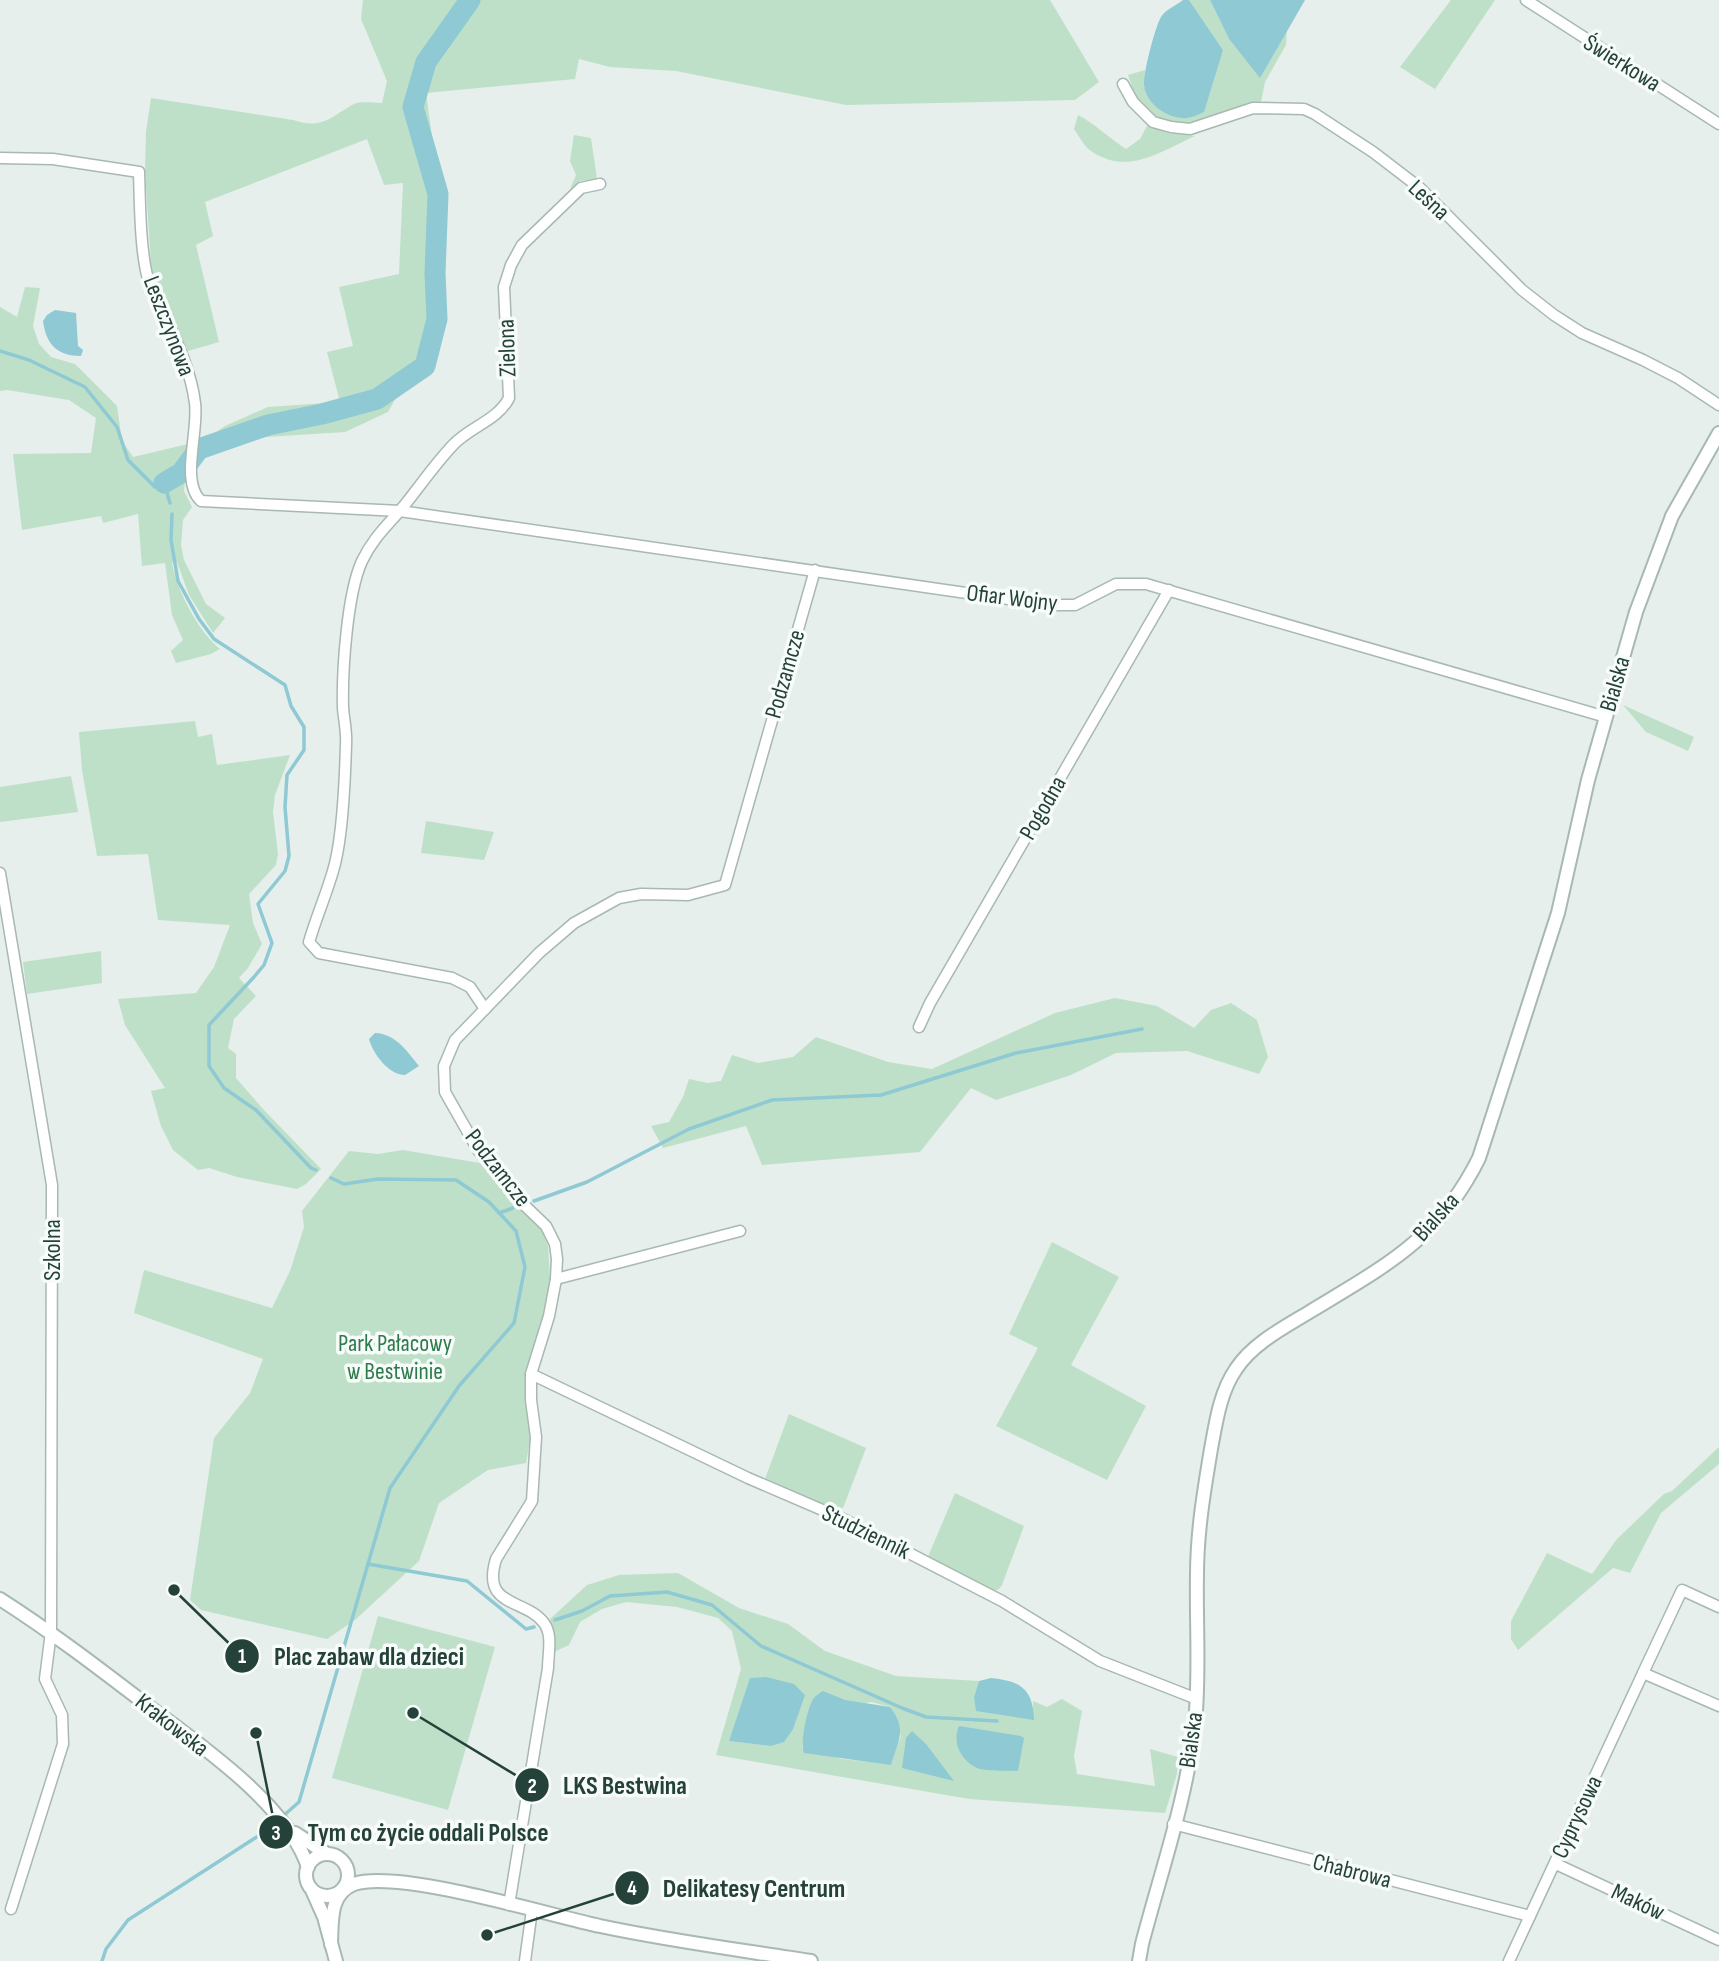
<svg xmlns="http://www.w3.org/2000/svg" width="1719" height="1961" viewBox="0 0 1719 1961" font-family="'Sofia Sans Condensed',sans-serif">
	<rect width="100%" height="100%" fill="#e6efeb"/>
	<g fill="#bfe0c8" fill-rule="evenodd">
		<path d="M363 0H1050L1099 82 1075 100 846 105 676 71 610 67 579 59 575 79 426 93 435 159 441 242 442 321 429 373 402 387 388 412 345 432 236 439 199 457 198 445 225 426 268 407 340 402 327 352 353 346 339 287 399 274 403 183 384 185 367 139 205 202 213 236 196 245 219 342 188 351 154 280 151 263 145 172 146 132 151 98 293 120C323 130 330 117 354 104 361 101 374 103 382 103L387 81 361 19Z"/>
		<path d="M1189 0H1210L1229 39 1260 77 1287 28 1286 45 1265 82 1261 102H1250L1190 127 1154 118 1137 102 1128 75 1145 70 1144 87C1159 106 1164 117 1190 118L1223 50Z"/>
		<path d="M1451 0H1495L1435 89 1400 67Z"/>
		<path d="M1078 115C1095 124 1109 138 1126 149L1140 139 1148 124 1167 133 1195 136C1160 152 1127 176 1091 151 1084 146 1079 136 1074 129Z"/>
		<path d="M574 135 591 138 597 179 580 181 570 189 576 175 570 161Z"/>
		<path d="M25 287 40 288 33 326 39 344 51 357 75 364 117 406 122 441 133 457 188 444 184 491 192 507 183 520 181 545 184 560 206 604 225 618 213 633 189 595 177 562 172 563C177 591 198 631 220 649L211 654 176 663 171 651 183 640 172 615 165 563 142 566 138 514 103 523 101 516 22 530 13 454 91 453 96 418 69 400 7 390 0 391V307L17 317Z"/>
		<path d="M1623 705 1694 737 1688 751 1646 732Z"/>
		<path d="M195 721 198 737 212 734 217 765 290 755 275 795 273 812 278 854 276 865 249 894 253 923 262 944 248 968 239 978 256 996 234 1019 228 1048 236 1054V1078L263 1109 321 1169 306 1184 297 1189 237 1177 209 1168 198 1170 173 1150 161 1126 151 1091 165 1088 125 1025 118 999 196 993 214 967 230 925 158 920 148 854 97 856 82 770 79 732Z"/>
		<path d="M71 776 78 812 0 822V787Z"/>
		<path d="M426 821 494 832 484 860 421 853Z"/>
		<path d="M101 951 102 983 27 994 23 962Z"/>
		<path d="M1115 998 1157 1006 1194 1028 1211 1010 1231 1003 1257 1020 1268 1057 1259 1074 1187 1051 1116 1053 1071 1075 996 1100 971 1088 920 1152 762 1165 746 1126 663 1148 651 1126 669 1122 683 1097 689 1079 708 1083 721 1081 732 1055 758 1063 793 1057 816 1037 888 1062 932 1069 1055 1013Z"/>
		<path d="M403 1150 480 1163 541 1229 548 1246 550 1278 543 1318 525 1373 530 1440 526 1463 488 1470 439 1503 419 1561 355 1620 327 1639 201 1610 190 1600 214 1438 250 1393 263 1359 134 1313 144 1270 272 1308 290 1271 304 1227 302 1211 349 1151 378 1154Z"/>
		<path d="M1052 1242 1119 1277 1071 1365 1146 1406 1107 1480 996 1426 1038 1348 1009 1334Z"/>
		<path d="M789 1414 866 1448 843 1508 839 1511 765 1479Z"/>
		<path d="M1719 1447V1464L1661 1513 1630 1573 1613 1568 1518 1650 1511 1639V1621L1547 1553 1592 1574 1617 1539 1664 1494 1672 1491Z"/>
		<path d="M955 1493 1024 1526 1002 1585 998 1590H989L927 1559Z"/>
		<path d="M678 1573 739 1608 788 1624 825 1651 896 1676 979 1681 974 1697 1033 1719V1701L1047 1707 1062 1699 1082 1711 1074 1756 1077 1774 1155 1786 1150 1749 1178 1757 1177 1774 1165 1813 969 1799 716 1755 741 1669 732 1631 718 1618 677 1607 626 1602 602 1609 580 1622 569 1645 554 1652V1631L550 1619 587 1585 619 1575ZM744 1701 771 1746 729 1741ZM872 1702 890 1707 901 1736 891 1764 842 1759 802 1748 809 1712Z"/>
		<path d="M378 1616 495 1647 448 1810 332 1778Z"/>
	</g>
	<g fill="#8ec9d4">
		<path d="M1183 0H1189L1223 50 1204 112C1199 114 1193 117 1188 118 1170 120 1146 105 1144 85 1143 74 1155 27 1161 17 1165 10 1177 5 1183 0Z"/>
		<path d="M1210 0H1305L1260 78 1229 39Z"/>
		<path d="M55 310 76 313 78 346 83 350 81 356C57 356 46 344 43 321L47 315Z"/>
		<path d="M375 1033C396 1034 407 1051 419 1066L405 1075C389 1075 373 1054 369 1039Z"/>
		<path d="M766 1677 794 1684 805 1695 793 1729 784 1742 771 1746 729 1741 750 1678Z"/>
		<path d="M991 1678C1021 1681 1033 1689 1034 1720L976 1711 974 1697 979 1681Z"/>
		<path d="M823 1691 845 1700 890 1707C907 1729 899 1740 891 1765L804 1753C800 1743 807 1707 814 1698 815 1696 821 1692 823 1691Z"/>
		<path d="M959 1726 1021 1736 1024 1738 1018 1771C1006 1770 988 1772 977 1768 960 1760 952 1742 959 1726Z"/>
		<path d="M912 1731 926 1744 954 1781 902 1768 906 1738Z"/>
	</g>
	<g fill="none" stroke-linecap="round" stroke-linejoin="round">
		<g stroke="#8ec9d4" stroke-width="3.5">
			<path d="M0 351 29 360 85 387 117 427 128 460 155 487 164 483 170 503"/>
			<path d="M172 514 171 540 178 581 199 619 214 639 285 685 291 706 304 727V750L287 775 285 807 289 856 285 871 258 904 272 943 264 965 254 977 209 1025V1066L224 1088 256 1110 311 1168 316 1170"/>
			<path d="M534 1201 587 1182 689 1129 772 1100 881 1095 1016 1053 1142 1029"/>
			<path d="M499 1213 513 1208"/>
			<path d="M368 1564 467 1581 526 1629 534 1627"/>
			<path d="M555 1620 582 1611 610 1596 667 1592 712 1605 761 1646 902 1708 926 1717 997 1721"/>
			<path d="M102 1961 106 1949 128 1920 266 1831 299 1802 390 1488 459 1386 514 1323 525 1267 516 1231 489 1202 456 1180 378 1179 344 1184 331 1178"/>
		</g>
		<path stroke="#8ec9d4" stroke-width="21" d="M164 483 181 473 199 449 268 425 322 414 377 399 425 366 437 319 435 273 438 194 413 107 426 62 470 0"/>
		<defs>
			<g id="minor">
				<path d="M1526 0 1719 124"/>
				<path d="M1123 84 1133 102 1153 122 1171 127 1190 129 1253 108 1304 109 1315 114 1373 152 1420 188 1522 290 1554 315 1582 333 1643 360 1678 378 1719 405"/>
				<path d="M0 158 53 159 139 172C140 203 140 250 148 279 151 290 159 302 164 313 177 342 191 371 195 403 199 431 180 482 201 501L400 511 1049 605H1075L1116 584H1146L1606 717"/>
				<path d="M0 873 52 1185 51 1632 45 1679 62 1715 63 1744 11 1909"/>
				<path d="M485 1009 470 987 452 978 319 953 309 942C316 918 326 895 333 871 343 839 345 780 346 745 347 733 344 720 343 708 342 671 347 594 362 561 373 538 387 526 403 507 420 486 435 464 453 445 470 427 498 420 509 398L504 287 511 265 522 245 581 188 600 184"/>
				<path d="M919 1027 930 1003 1169 590"/>
				<path d="M556 1279 740 1231"/>
				<path d="M531 1374 748 1478 841 1518 1002 1601 1100 1661 1197 1699"/>
				<path d="M1643 1673 1682 1590 1719 1607"/>
				<path d="M1173 1824 1530 1916"/>
				<path d="M1556 1864 1719 1940"/>
				<path d="M509 1905 548 1668C548 1654 553 1635 544 1623 525 1598 481 1608 496 1559L532 1501 536 1437 531 1400V1374L549 1316 556 1279 557 1259 555 1244 546 1226 520 1201 478 1150 445 1092 444 1066 455 1040 539 953 574 923 619 898 641 894 688 895 725 885 815 570"/>
				<path d="M525 1961 532 1910"/>
				<path d="M1509 1961 1643 1673 1719 1706"/>
			</g>
			<g id="tertiary">
				<path d="M0 1599C50 1631 96 1666 143 1702 196 1742 287 1803 308 1867"/>
				<path d="M295 1833 327 1854"/>
				<circle cx="327" cy="1875" r="21"/>
				<path d="M312 1890 324 1917 336 1961"/>
				<path d="M331 1944C332 1923 329 1893 354 1884 399 1869 548 1915 600 1926 670 1941 741 1950 811 1961"/>
				<path d="M1139 1961 1142 1944C1161 1871 1187 1798 1195 1723 1200 1674 1196 1624 1197 1575 1197 1532 1204 1491 1211 1449 1216 1422 1220 1392 1236 1369 1253 1343 1285 1327 1311 1311 1385 1266 1439 1239 1479 1158L1558 913 1588 780 1636 612 1672 516 1719 433"/>
			</g>
		</defs>
		<use href="#minor" stroke="#a8b8b2" stroke-width="13"/>
		<use href="#tertiary" stroke="#a8b8b2" stroke-width="16"/>
		<use href="#minor" stroke="#fff" stroke-width="10"/>
		<use href="#tertiary" stroke="#fff" stroke-width="12"/>
	</g>
	<g text-anchor="middle" dominant-baseline="central" stroke-width="7" stroke-linejoin="round" paint-order="stroke">
		<g font-size="24" fill="#24423a" stroke="#f7fbf9">
			<text transform="translate(1622 63) rotate(32)">Świerkowa</text>
			<text transform="translate(1429 200) rotate(43)">Leśna</text>
			<text transform="translate(169 326) rotate(69)">Leszczynowa</text>
			<text transform="translate(507 348) rotate(-92)">Zielona</text>
			<text transform="translate(1012 598) rotate(7)">Ofiar Wojny</text>
			<text transform="translate(785 674) rotate(-74)">Podzamcze</text>
			<text transform="translate(1615 684) rotate(-74)">Bialska</text>
			<text transform="translate(1043 808) rotate(-60)">Pogodna</text>
			<text transform="translate(498 1168) rotate(52)">Podzamcze</text>
			<text transform="translate(1436 1217) rotate(-48)">Bialska</text>
			<text transform="translate(52 1250) rotate(-90)">Szkolna</text>
			<text transform="translate(866 1532) rotate(26)">Studziennik</text>
			<text transform="translate(172 1725) rotate(38)">Krakowska</text>
			<text transform="translate(1191 1740) rotate(-82)">Bialska</text>
			<text transform="translate(1577 1817) rotate(-65)">Cyprysowa</text>
			<text transform="translate(1352 1871) rotate(14)">Chabrowa</text>
			<text transform="translate(1638 1902) rotate(25)">Maków</text>
		</g>
		<g font-size="24" fill="#2d7a4b" stroke="#f7fbf9">
			<text x="395" y="1343">Park Pałacowy<tspan x="395" dy="28">w Bestwinie</tspan></text>
		</g>
	</g>
	<path fill="none" stroke="#24423a" stroke-width="2.5" d="M174 1590L242 1656M413 1713L532 1785M256 1733L276 1832M487 1935L632 1888"/>
	<g fill="#24423a" stroke="#f7fbf9" stroke-width="2.5">
		<circle cx="174" cy="1590" r="7"/>
		<circle cx="413" cy="1713" r="7"/>
		<circle cx="256" cy="1733" r="7"/>
		<circle cx="487" cy="1935" r="7"/>
		<circle cx="242" cy="1656" r="18"/>
		<circle cx="532" cy="1785" r="18"/>
		<circle cx="276" cy="1832" r="18"/>
		<circle cx="632" cy="1888" r="18"/>
	</g>
	<g font-size="21" text-anchor="middle" font-weight="bold" fill="#fff">
		<text x="242" y="1663">1</text>
		<text x="532" y="1793">2</text>
		<text x="276" y="1840">3</text>
		<text x="632" y="1895">4</text>
	</g>
	<g font-size="26" text-anchor="middle" font-weight="bold" fill="#24423a" stroke="#f7fbf9" stroke-width="7" stroke-linejoin="round" paint-order="stroke">
		<text x="369" y="1665">Plac zabaw dla dzieci</text>
		<text x="625" y="1794">LKS Bestwina</text>
		<text x="428" y="1841">Tym co życie oddali Polsce</text>
		<text x="754" y="1897">Delikatesy Centrum</text>
	</g>
</svg>
